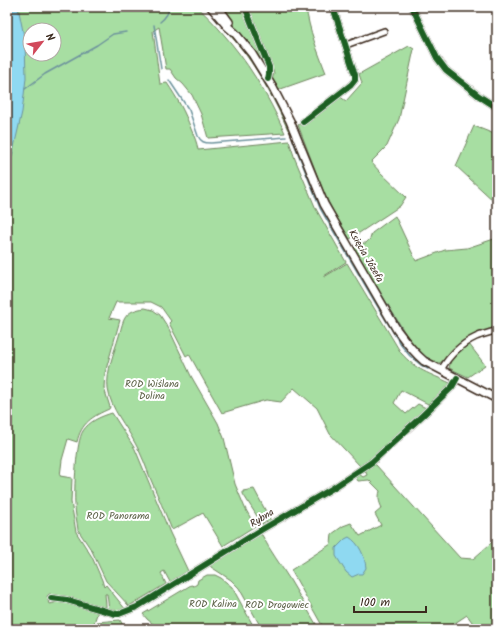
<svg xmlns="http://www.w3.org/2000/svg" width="504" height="636" viewBox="0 0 504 636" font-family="Kalam,sans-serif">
	<rect width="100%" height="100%" fill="#fff"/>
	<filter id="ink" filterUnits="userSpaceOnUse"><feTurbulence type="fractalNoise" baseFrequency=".025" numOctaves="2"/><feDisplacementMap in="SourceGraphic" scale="8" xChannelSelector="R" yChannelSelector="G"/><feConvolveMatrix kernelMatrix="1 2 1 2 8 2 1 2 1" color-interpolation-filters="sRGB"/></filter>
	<g filter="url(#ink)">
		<g fill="#a7dea2" stroke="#718460" fill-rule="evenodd">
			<path d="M18 7H197C205 14 212 21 219 29 247 60 268 95 285 133L208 138 201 114 192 95 183 84 176 78 170 69H166L159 27 153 31 160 84 167 83C177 98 185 112 191 129 194 136 197 142 198 150L289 141 295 159 316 209 346 262 324 276V277L347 263 401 353C417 371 429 373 450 383V385L428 404 401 390 394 403 406 414 418 404 426 408 370 459 360 466 330 434 317 408 294 388 281 402 266 400 222 413 189 354 186 356 169 323 171 321 161 307 151 302H116L109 318 120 320 105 373 104 388 110 407 109 409C93 416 81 423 77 442L68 439 62 460 60 476 72 478 71 502 76 532 92 557 102 580 104 587 106 585 126 610 115 612 109 610 107 594H105L106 605V607L102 609 52 595 51 594H49L47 596 49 604C54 604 57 601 62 601L98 611 92 629H7V163L24 43ZM30 30H54V54H30Z"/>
			<path d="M222 7H242L266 66V68H264L237 31 228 16Z"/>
			<path d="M248 7H306C309 30 318 52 326 73L278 90 272 80 274 73Z"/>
			<path d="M211 11 218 17 245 50 255 64 270 88 291 131 288 130C276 103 262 77 244 52 233 38 221 25 210 12Z"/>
			<path d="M409 46 414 49 399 119 387 146 371 162 380 172 406 197 400 206 350 239 333 211 324 193 298 125 339 96 346 101 362 83 359 74Z"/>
			<path d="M474 126 497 135V206L496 203 456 166Z"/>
			<path d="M395 216 416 261 445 250 467 248 497 238V328C488 331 472 335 465 340 456 346 445 362 437 364L422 355 407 336 383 297 354 248 360 243H366L370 239 372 233Z"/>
			<path d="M145 308 153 310 160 315 169 329 191 376 218 423 224 438 235 484 245 508 255 526 223 546 203 513 172 530C165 513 158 496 151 480 146 467 142 455 135 443 126 425 111 410 108 389 106 371 114 353 119 336 124 318 124 311 145 308Z"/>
			<path d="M469 344 485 365 468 377 449 368 451 360 463 348Z"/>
			<path d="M112 413 135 449 170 533 188 571 170 582 164 571 161 573 166 584 129 606 106 581 92 551 78 530C77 521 75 513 75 505 74 491 76 441 83 431 89 421 102 416 112 413Z"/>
			<path d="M373 464 376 465 460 558 473 559 497 538V629H477L467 615 446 629H324L291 570 331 544 332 534 343 526 351 523 360 536 381 525 375 514 382 508C379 502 378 498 380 491L369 480 358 481 355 476 359 474 363 477 367 475 365 470Z"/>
			<path d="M254 489 271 521 268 523 266 521 262 524 243 494V491Z"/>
			<path d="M258 534 262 535C270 551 281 565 290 580 300 596 309 613 319 629H262L239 588 231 580 211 567 210 565 213 562Z"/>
			<path d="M207 575H215L221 578 232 587 255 629H159L147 619 143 614 191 585 194 586 197 584 198 580Z"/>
			<path d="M120 620 125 629H95L97 622Z"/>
		</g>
		<g fill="#8fd9f1" stroke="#6d939d">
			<path d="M7 7H18L25 41 26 78 22 112 12 156 7 172Z"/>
			<path d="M349 537C359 543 365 556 366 568L362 574H359L352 577 346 572 336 556V548L345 539Z"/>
		</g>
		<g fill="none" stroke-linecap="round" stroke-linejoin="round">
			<g stroke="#6d939d" stroke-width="1.5">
				<path d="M160 22C165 18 169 13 169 7"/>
				<path d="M154 25 161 69"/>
				<path d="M169 80 189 110 198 136C201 142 204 143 211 143L286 137"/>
				<path d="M25 89 45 74 97 45 113 34 126 32"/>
				<path d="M295 124 323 193 332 211 349 239"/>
				<path d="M292 136 294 143 320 208 375 302 401 345 410 356 421 365 428 369"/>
				<path d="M353 247 405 335"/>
				<path d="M416 348 424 356 435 363"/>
				<path d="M452 371 460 375"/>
			</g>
			<defs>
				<g id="minor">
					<path d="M245 7 269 67V74L268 79"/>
					<path d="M412 7 437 58 446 70 479 96 493 105 497 107"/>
					<path d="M346 45 384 31"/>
					<path d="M303 122 351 85 355 80V75L333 7"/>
					<path d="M441 370C449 356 461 344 476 337 482 334 490 333 497 330"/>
					<path d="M51 598 67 600 116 614H119L137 607 261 530 333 488 372 462 423 415 452 387 457 378"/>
				</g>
				<g id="secondary">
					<path d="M211 7 227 26 235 33 252 54 273 88 290 121 324 204 397 330C405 341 413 352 424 361L497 399"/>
					<path d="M218 7 229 22"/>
				</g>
			</defs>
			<use href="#minor" stroke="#3b2a1e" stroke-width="8"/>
			<use href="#secondary" stroke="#3b2a1e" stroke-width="10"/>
			<use href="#minor" stroke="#fff" stroke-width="5"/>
			<use href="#secondary" stroke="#fff" stroke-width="7"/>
			<defs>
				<g id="cycleway">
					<path d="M245 7 269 67V74L268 79"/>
					<path d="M412 7 437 58 446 70 479 96 493 105 497 107"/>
					<path d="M303 122 351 85 355 80V75L333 7"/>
					<path d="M51 598 67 600 116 614H119L137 607 261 530 333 488 372 462 423 415 452 387 457 378"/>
				</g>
			</defs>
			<use href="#cycleway" stroke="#fff" stroke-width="8"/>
			<use href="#cycleway" stroke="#1b5e20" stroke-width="6"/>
		</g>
	</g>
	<g text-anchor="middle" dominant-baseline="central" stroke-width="4" stroke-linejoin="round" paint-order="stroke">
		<g font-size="10" fill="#3b2a1e" stroke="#fff">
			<text transform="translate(366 256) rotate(60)">Księcia Józefa</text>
			<text transform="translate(262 518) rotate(-31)">Rybna</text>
		</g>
		<g font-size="10" fill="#5b6046" stroke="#fff">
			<text x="152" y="384">ROD Wiślana<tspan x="152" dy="12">Dolina</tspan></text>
			<text x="118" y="516">ROD Panorama</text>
			<text x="213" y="604">ROD Kalina</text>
			<text x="277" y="605">ROD Drogowiec</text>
		</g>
	</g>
	<rect width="504" height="636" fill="none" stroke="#fff" stroke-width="24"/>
	<rect x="12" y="12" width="480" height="612" fill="none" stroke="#3b2a1e" stroke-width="1.5" filter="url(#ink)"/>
	<g transform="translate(42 42) rotate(59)"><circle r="19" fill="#ffffff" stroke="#b1aaa5"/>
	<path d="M0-3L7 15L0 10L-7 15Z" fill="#d1495b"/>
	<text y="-6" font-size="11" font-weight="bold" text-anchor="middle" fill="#3b2a1e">N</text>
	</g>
	<path d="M354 606v6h72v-6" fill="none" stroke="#3b2a1e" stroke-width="2"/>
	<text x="360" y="606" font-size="12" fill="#3b2a1e" stroke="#ffffff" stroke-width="3" paint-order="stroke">100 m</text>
</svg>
